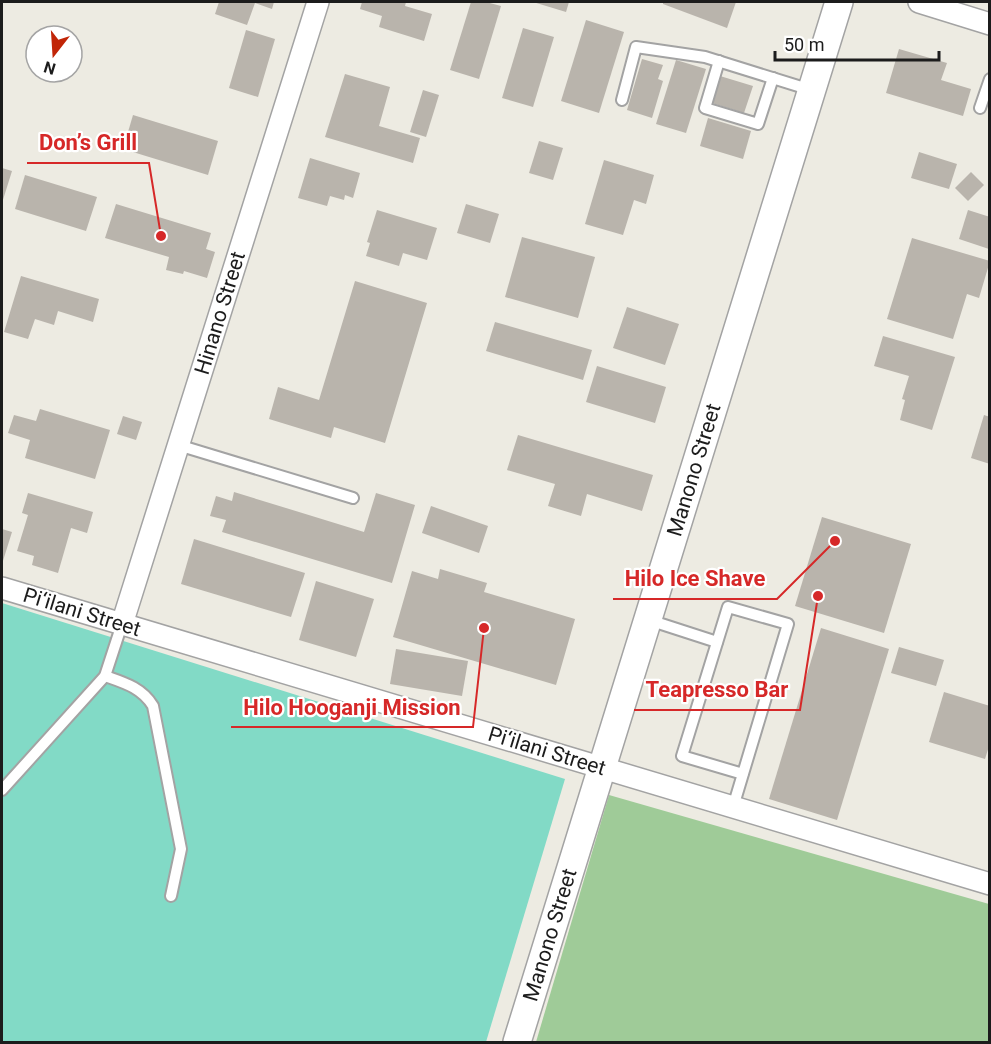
<svg xmlns="http://www.w3.org/2000/svg" width="991" height="1044" viewBox="0 0 991 1044" font-family="Roboto,sans-serif">
	<rect width="100%" height="100%" fill="#edebe2"/>
	<path fill="#9fcb98" d="M609 795 989 904V1042H536Z"/>
	<path fill="#82dac6" d="M2 603 565 779 486 1042H2Z"/>
	<g fill="#b9b4ac">
		<path d="M219 2H274L272 9 255 3 247 25 215 14Z"/>
		<path d="M362 2H406L405 6 432 14 424 41 379 27 382 16 360 9Z"/>
		<path d="M471 2H486L501 6 479 79 450 70Z"/>
		<path d="M533 2H569L566 12Z"/>
		<path d="M663 2H736L727 28 663 4Z"/>
		<path d="M586 20 624 32 599 113 561 101Z"/>
		<path d="M523 28 554 37 533 107 502 98Z"/>
		<path d="M246 30 275 39 258 97 229 88Z"/>
		<path d="M899 49 947 63 941 80 971 89 963 116 886 93Z"/>
		<path d="M642 59 663 65 658 79 663 81 652 118 627 110Z"/>
		<path d="M676 60 706 69 686 133 656 124Z"/>
		<path d="M345 74 390 87 379 126 420 138 413 163 325 137Z"/>
		<path d="M720 76 753 86 744 113 712 103Z"/>
		<path d="M423 90 439 95 426 137 410 132Z"/>
		<path d="M133 115 218 141 208 175 123 149Z"/>
		<path d="M708 118 751 131 743 159 700 146Z"/>
		<path d="M539 141 563 148 553 180 529 173Z"/>
		<path d="M919 152 957 164 949 189 911 178Z"/>
		<path d="M310 158 360 173 353 198 345 195 344 200 330 196 327 206 298 198Z"/>
		<path d="M604 160 654 175 646 204 634 200 623 235 585 224Z"/>
		<path d="M2 168 12 171 2 203Z"/>
		<path d="M971 172 984 185 968 201 955 188Z"/>
		<path d="M25 175 97 197 86 231 15 209Z"/>
		<path d="M116 204 211 233 206 249 215 252 207 278 184 271 183 274 166 270 169 257 105 238Z"/>
		<path d="M466 204 499 214 490 243 457 233Z"/>
		<path d="M377 210 437 228 427 260 403 253 399 266 366 256 370 243 367 242Z"/>
		<path d="M968 210 990 217 989 249 959 239Z"/>
		<path d="M522 237 595 257 578 318 505 297Z"/>
		<path d="M912 238 990 261 979 298 967 294 953 339 887 319Z"/>
		<path d="M21 276 99 299 93 322 58 311 54 325 35 319 28 339 4 332Z"/>
		<path d="M355 281 427 303 385 443 334 427 331 438 269 419 278 387 319 400Z"/>
		<path d="M627 307 679 324 665 365 613 348Z"/>
		<path d="M495 322 592 350 583 380 486 351Z"/>
		<path d="M883 336 955 357 932 430 900 420 905 400 902 399 909 376 874 366Z"/>
		<path d="M597 366 666 387 655 423 586 402Z"/>
		<path d="M40 409 110 430 95 479 25 458 30 440 8 433 14 415 36 421Z"/>
		<path d="M984 415 990 417V464L971 458Z"/>
		<path d="M123 416 142 422 136 440 117 434Z"/>
		<path d="M518 435 653 475 642 511 587 494 581 516 548 506 555 484 507 470Z"/>
		<path d="M234 492 364 532 376 493 415 505 392 583 222 532 226 520 210 516 216 496 232 501Z"/>
		<path d="M28 493 93 512 87 533 71 528 58 573 32 565 34 556 17 551 28 515 22 513Z"/>
		<path d="M431 506 488 526 479 553 422 533Z"/>
		<path d="M822 517 911 544 884 633 795 606Z"/>
		<path d="M2 529 12 532 2 564Z"/>
		<path d="M194 539 305 573 291 617 181 584Z"/>
		<path d="M440 569 487 583 484 592 575 619 556 685 393 637 412 571 438 579Z"/>
		<path d="M316 581 374 599 356 657 299 640Z"/>
		<path d="M821 628 889 649 837 820 769 799Z"/>
		<path d="M899 647 944 660 936 686 891 673Z"/>
		<path d="M396 649 468 661 462 696 390 684Z"/>
		<path d="M944 692 990 706V743L985 759 929 742Z"/>
	</g>
	<g fill="none" stroke-linecap="round" stroke-linejoin="round">
		<defs>
			<g id="service">
				<path d="M719 61 705 108 758 124 773 78"/>
				<path d="M622 100 636 47 705 57 811 90"/>
				<path d="M980 108 990 79"/>
				<path d="M178 445 353 498"/>
				<path d="M649 620 717 642"/>
				<path d="M105 676C125 683 142 688 153 706L181 849 171 896"/>
				<path d="M2 790 105 676 122 624"/>
				<path d="M733 807 788 624 728 607 682 756 743 774"/>
			</g>
			<g id="minor">
				<path d="M919 2 990 24"/>
				<path d="M2 588 990 884"/>
				<path d="M122 624 318 2"/>
			</g>
			<path id="tertiary" d="M517 1042 839 2"/>
		</defs>
		<use href="#service" stroke="#a3a3a3" stroke-width="14"/>
		<use href="#minor" stroke="#a3a3a3" stroke-width="24"/>
		<use href="#tertiary" stroke="#a3a3a3" stroke-width="30"/>
		<use href="#service" stroke="#fff" stroke-width="10"/>
		<use href="#minor" stroke="#fff" stroke-width="21"/>
		<use href="#tertiary" stroke="#fff" stroke-width="27"/>
	</g>
	<g text-anchor="middle" dominant-baseline="central" stroke-width="4.5" stroke-linejoin="round" paint-order="stroke">
		<g font-size="21" fill="#1c1c1c" stroke="#fff">
			<text transform="translate(220 313) rotate(-73)">Hinano Street</text>
			<text transform="translate(694 470) rotate(-73)">Manono Street</text>
			<text transform="translate(82 612) rotate(17)">Pi‘ilani Street</text>
			<text transform="translate(547 751) rotate(17)">Pi‘ilani Street</text>
			<text transform="translate(550 935) rotate(-73)">Manono Street</text>
		</g>
	</g>
	<path fill="none" stroke="#d62828" stroke-width="2" d="M161 236L149 163H27M835 541L777 599H613M818 596L800 710H634M484 628L473 727H231"/>
	<g fill="#d62828" stroke="#fff" stroke-width="2">
		<circle cx="161" cy="236" r="6"/>
		<circle cx="835" cy="541" r="6"/>
		<circle cx="818" cy="596" r="6"/>
		<circle cx="484" cy="628" r="6"/>
	</g>
	<g font-size="22" text-anchor="middle" font-weight="bold" fill="#d62828" stroke="#fff" stroke-width="4.5" stroke-linejoin="round" paint-order="stroke">
		<text x="88" y="150">Don’s Grill</text>
		<text x="695" y="586">Hilo Ice Shave</text>
		<text x="717" y="697">Teapresso Bar</text>
		<text x="352" y="715">Hilo Hooganji Mission</text>
	</g>
	<rect width="991" height="1044" fill="none" stroke="#1c1c1c" stroke-width="6"/>
	<g transform="translate(54 54) rotate(197)"><circle r="28" fill="#ffffff" stroke="#a4a4a4" stroke-width="1.5"/>
	<path d="M0-4.5L10 22L0 15L-10 22Z" fill="#c12507"/>
	<text y="-9" font-size="16" font-weight="bold" text-anchor="middle" fill="#1c1c1c">N</text>
	</g>
	<path d="M775 51v9h164v-9" fill="none" stroke="#1c1c1c" stroke-width="3"/>
	<text x="784" y="51" font-size="18" fill="#1c1c1c" stroke="#ffffff" stroke-width="4.5" paint-order="stroke">50 m</text>
</svg>
